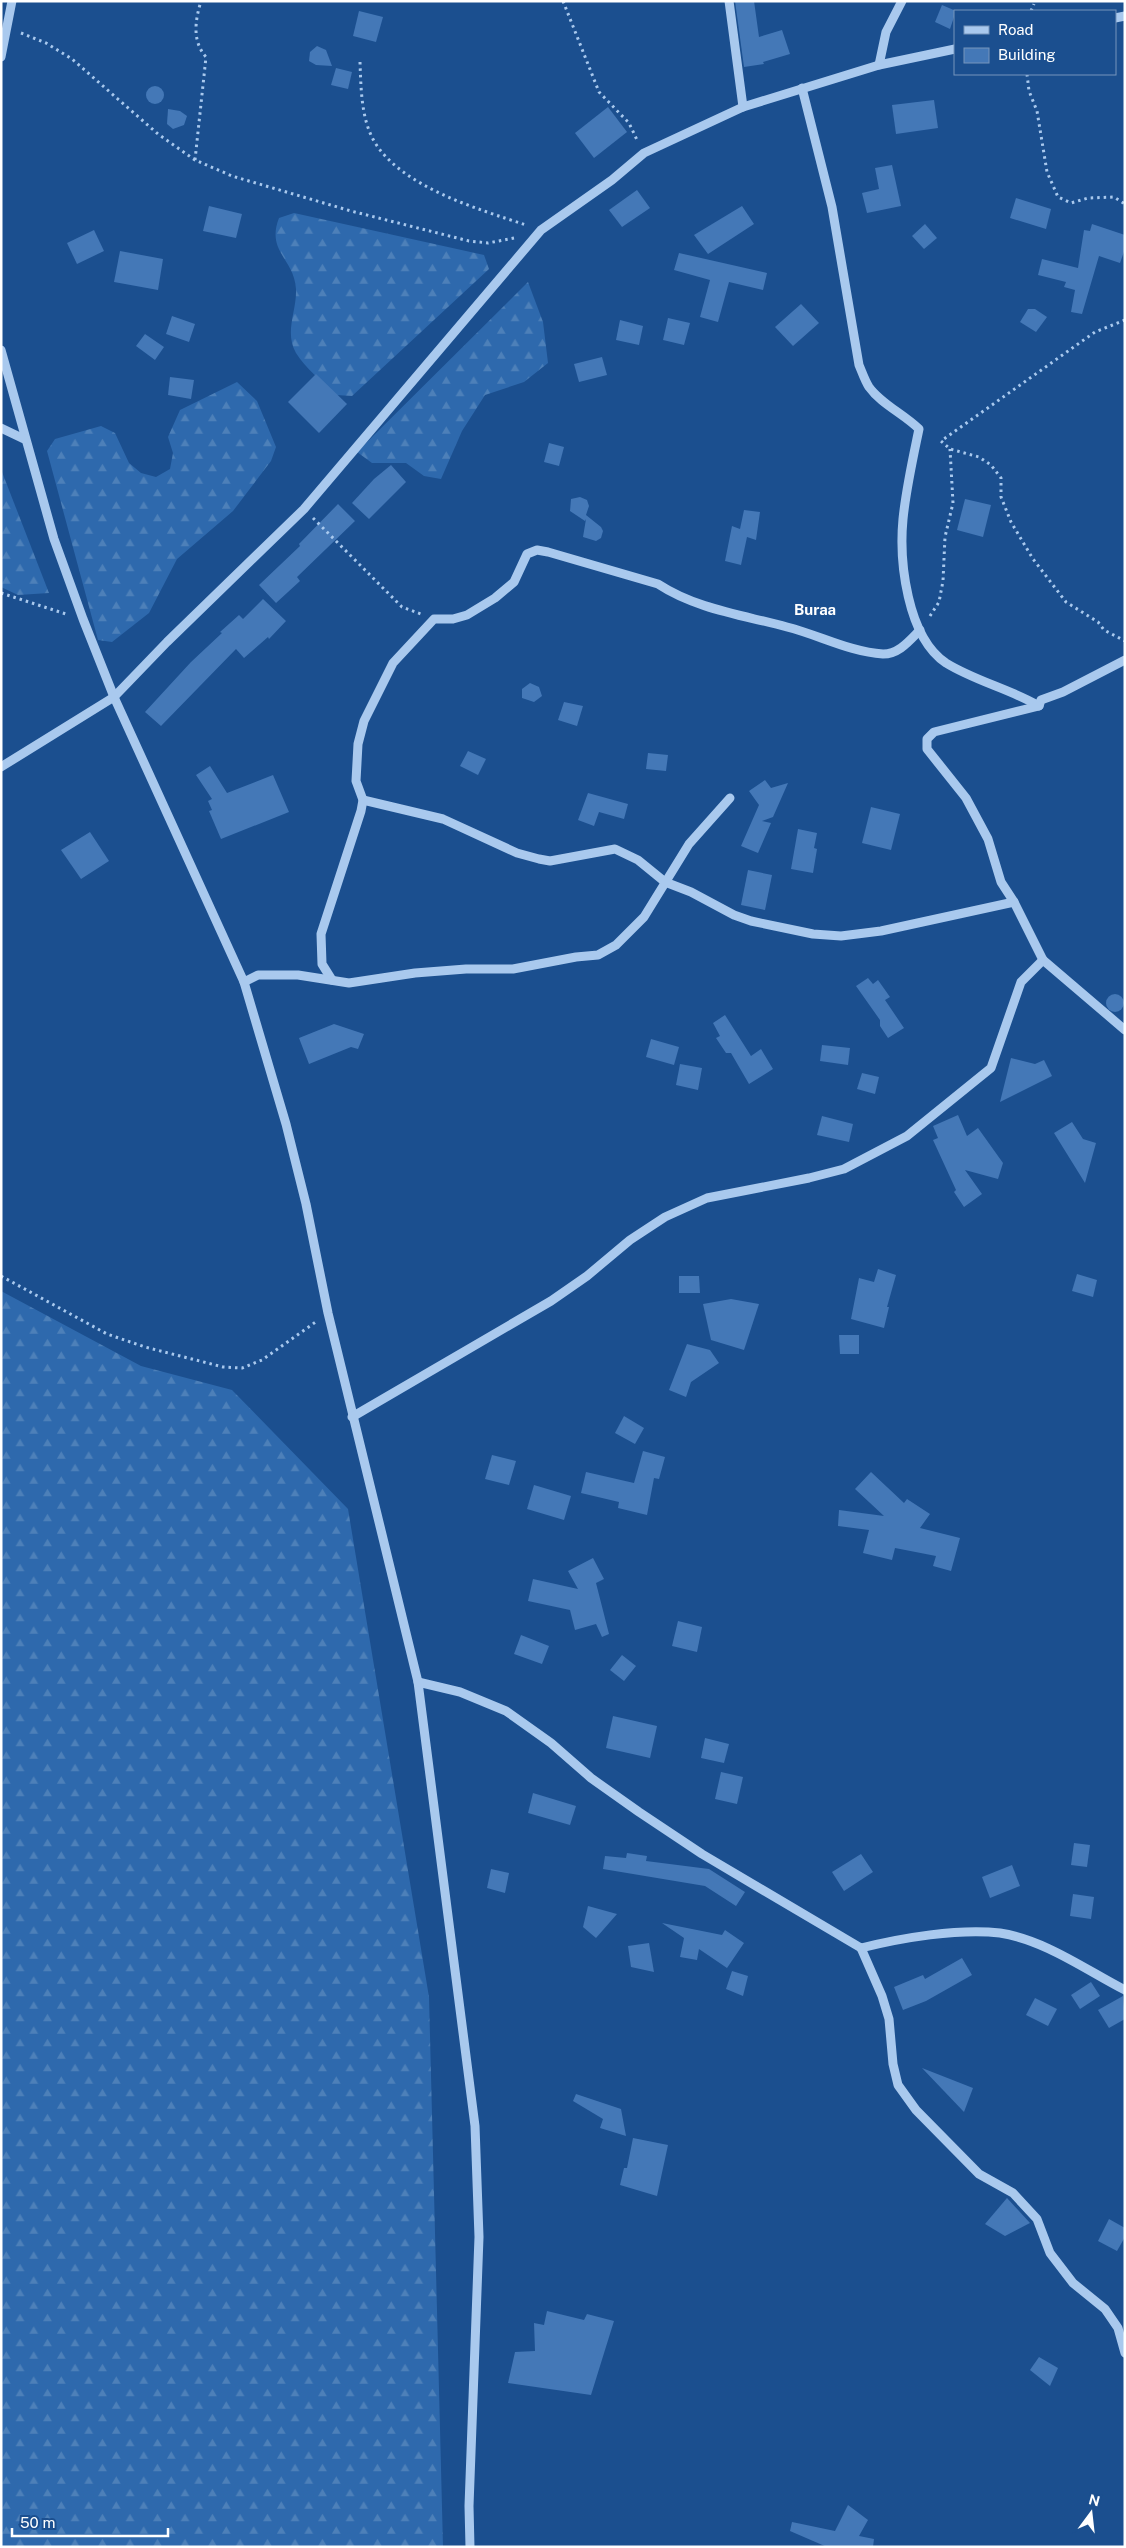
<svg xmlns="http://www.w3.org/2000/svg" width="1126" height="2548" viewBox="0 0 1126 2548" font-family="'Public Sans',sans-serif">
	<defs>
		<pattern id="forest-firs" width="22" height="20" patternUnits="userSpaceOnUse" patternTransform="scale(1.25)"><rect width="22" height="20" fill="#2e69ad"/><path d="M5 1l3.5 6h-7zM16 11l3.5 6h-7z" fill="#4d80b9"/></pattern>
	</defs>
	<rect width="100%" height="100%" fill="#1b4f8f"/>
	<g fill="url(#forest-firs)">
		<path d="M294 213 484 255 489 269 352 396 336 395C323 382 305 368 296 353 284 332 297 311 296 289 294 258 266 252 279 218Z"/>
		<path d="M528 282 543 322 548 363 524 382 485 395 462 431 441 479 424 476 406 463H372L357 452Z"/>
		<path d="M237 382 257 401 276 447 271 461 233 511 177 559 149 613 112 642 98 640 47 451 55 439 101 426 115 433 129 463 141 473 156 477 170 469 173 453 168 437 180 410Z"/>
		<path d="M1 471 2 472 49 593 18 595 1 587Z"/>
		<path d="M1 1291 141 1366 232 1390 348 1509 429 1997 443 2547H1Z"/>
	</g>
	<g fill="#4478b7">
		<path d="M735 1H754L759 37 782 30 790 54 763 62 764 64 744 67Z"/>
		<path d="M942 5 956 11 950 29 935 22Z"/>
		<path d="M359 11 383 17 376 42 353 36Z"/>
		<path d="M317 46 326 50 332 66 316 65 309 61 310 52Z"/>
		<path d="M336 68 352 72 348 89 331 85Z"/>
		<circle cx="155" cy="95" r="9"/>
		<path d="M934 100 938 128 896 134 892 105Z"/>
		<path d="M608 107 627 132 594 158 575 133Z"/>
		<path d="M168 109 180 111 187 116 184 125 173 129 167 124Z"/>
		<path d="M892 165 901 206 867 213 862 193 879 189 875 168Z"/>
		<path d="M637 190 650 208 622 227 609 210Z"/>
		<path d="M1016 198 1051 209 1046 229 1010 218Z"/>
		<path d="M209 206 242 214 236 238 203 231Z"/>
		<path d="M742 206 754 224 708 254 694 235Z"/>
		<path d="M925 224 937 238 924 249 912 236Z"/>
		<path d="M1092 224 1125 235V249L1120 263 1099 256 1082 314 1071 312 1075 290 1064 287 1066 282 1038 275 1042 259 1078 268 1084 230 1090 231Z"/>
		<path d="M94 230 104 251 77 264 67 243Z"/>
		<path d="M120 251 163 259 158 290 114 282Z"/>
		<path d="M679 253 767 273 763 290 729 282 718 322 700 317 710 280 674 270Z"/>
		<path d="M801 304 819 323 793 346 775 327Z"/>
		<path d="M1028 309H1035L1047 317 1036 332 1020 322Z"/>
		<path d="M172 316 195 324 189 342 166 334Z"/>
		<path d="M668 318 690 323 684 345 663 340Z"/>
		<path d="M620 320 643 326 639 345 616 340Z"/>
		<path d="M145 334 164 347 155 360 136 346Z"/>
		<path d="M602 357 607 375 579 382 574 364Z"/>
		<path d="M316 374 347 404 319 433 288 402Z"/>
		<path d="M170 377 194 380 191 399 168 395Z"/>
		<path d="M549 443 564 447 559 466 544 462Z"/>
		<path d="M391 465 406 482 369 519 352 503 374 479Z"/>
		<path d="M580 497 587 500 589 506 586 515 601 527 603 531 601 538 596 541 583 537 586 519 585 521 570 511 571 499Z"/>
		<path d="M965 499 991 505 983 537 957 530Z"/>
		<path d="M338 504 355 521 297 577 300 581 276 603 259 585 300 546 299 544Z"/>
		<path d="M744 510 760 512 756 540 747 537 741 565 725 561 732 526 740 529Z"/>
		<path d="M263 599 286 621 269 639 268 637 244 658 236 649 161 726 145 712 191 662 222 633 220 632 239 615 243 619Z"/>
		<path d="M530 683 539 687 542 696 534 702 522 698V689Z"/>
		<path d="M564 702 583 706 577 726 558 720Z"/>
		<path d="M468 751 486 759 478 775 460 766Z"/>
		<path d="M648 753 668 755 666 771 646 769Z"/>
		<path d="M210 766 227 793 273 775 289 812 221 839 209 811 212 810 208 801 212 799 196 775Z"/>
		<path d="M765 780 771 788 788 783 773 817 762 821 771 823 758 853 741 846 759 805 749 791Z"/>
		<path d="M588 793 628 804 624 819 599 812 594 826 578 820Z"/>
		<path d="M871 807 900 814 891 850 862 843Z"/>
		<path d="M798 829 817 833 814 848 817 849 813 873 791 869Z"/>
		<path d="M90 832 109 861 81 879 61 850Z"/>
		<path d="M748 870 772 875 765 910 741 905Z"/>
		<path d="M868 978 873 984 878 980 890 997 885 1000 904 1028 888 1038 880 1026V1020L856 986Z"/>
		<circle cx="1115" cy="1003" r="9"/>
		<path d="M725 1015 751 1056 761 1049 773 1069 749 1084 731 1053H726L716 1038 720 1036 713 1023Z"/>
		<path d="M334 1024 364 1034 358 1049 351 1047 309 1064 299 1038Z"/>
		<path d="M651 1039 679 1047 674 1065 646 1057Z"/>
		<path d="M822 1045 850 1048 848 1065 820 1061Z"/>
		<path d="M1011 1058 1035 1064 1044 1060 1052 1076 1000 1102Z"/>
		<path d="M680 1064 702 1068 698 1090 676 1085Z"/>
		<path d="M862 1073 879 1077 875 1094 857 1089Z"/>
		<path d="M958 1115 967 1136 978 1128 1003 1163 998 1179 965 1170 982 1194 964 1207 954 1192 956 1190 933 1140 938 1138 933 1126Z"/>
		<path d="M822 1116 853 1124 849 1142 817 1135Z"/>
		<path d="M1072 1122 1083 1139 1096 1143 1085 1183 1054 1133Z"/>
		<path d="M878 1269 896 1275 887 1307H889L884 1328 851 1319 859 1278 874 1282Z"/>
		<path d="M1077 1274 1097 1280 1093 1297 1072 1291Z"/>
		<path d="M679 1276H699L700 1293H679Z"/>
		<path d="M731 1299 759 1304 744 1350 711 1340 703 1304Z"/>
		<path d="M839 1335H859V1354H840Z"/>
		<path d="M687 1344 710 1350 719 1363 691 1382 686 1397 669 1390Z"/>
		<path d="M624 1416 644 1428 635 1444 615 1433Z"/>
		<path d="M643 1451 665 1457 659 1479 654 1478 647 1515 618 1508 619 1502 581 1493 586 1472 634 1483Z"/>
		<path d="M492 1455 516 1461 509 1485 485 1479Z"/>
		<path d="M871 1472 904 1503 907 1499 930 1514 920 1528 960 1538 951 1571 933 1566 936 1556 895 1548 892 1560 863 1553 869 1530 838 1526 839 1510 884 1516 855 1489Z"/>
		<path d="M534 1485 571 1496 564 1520 527 1509Z"/>
		<path d="M593 1558 604 1579 596 1583 609 1634 602 1637 596 1624 575 1630 570 1610 528 1601 533 1579 578 1589 568 1571Z"/>
		<path d="M678 1621 702 1627 697 1652 672 1646Z"/>
		<path d="M521 1635 549 1646 542 1664 514 1654Z"/>
		<path d="M622 1655 636 1666 624 1681 610 1670Z"/>
		<path d="M613 1716 657 1726 650 1758 606 1748Z"/>
		<path d="M705 1738 729 1744 724 1763 701 1758Z"/>
		<path d="M721 1772 743 1777 737 1804 715 1799Z"/>
		<path d="M533 1793 576 1806 570 1825 528 1813Z"/>
		<path d="M1074 1843 1090 1845 1087 1867 1071 1865Z"/>
		<path d="M627 1853 647 1856 646 1861 709 1869 745 1892 736 1906 705 1886 603 1869 605 1856 626 1858Z"/>
		<path d="M861 1854 873 1872 844 1891 832 1872Z"/>
		<path d="M1012 1865 1020 1886 990 1898 982 1877Z"/>
		<path d="M491 1869 509 1873 505 1893 487 1888Z"/>
		<path d="M1073 1894 1094 1897 1091 1919 1070 1916Z"/>
		<path d="M588 1906 617 1914 596 1938 583 1927Z"/>
		<path d="M662 1923 722 1935 725 1930 744 1943 727 1968 699 1949 697 1960 680 1957 684 1938Z"/>
		<path d="M649 1943 654 1972 631 1967 628 1946Z"/>
		<path d="M962 1958 972 1975 926 2001 903 2010 894 1987 923 1975 925 1979Z"/>
		<path d="M732 1971 748 1976 743 1996 726 1989Z"/>
		<path d="M1091 1982 1100 1996 1080 2009 1071 1995Z"/>
		<path d="M1123 1996 1125 2019 1109 2028 1098 2010Z"/>
		<path d="M1035 1998 1057 2009 1048 2026 1026 2015Z"/>
		<path d="M922 2068 973 2088 964 2112Z"/>
		<path d="M576 2094 621 2109 626 2136 600 2128 603 2119 573 2101Z"/>
		<path d="M633 2138 668 2145 657 2196 620 2185 624 2168H627Z"/>
		<path d="M1007 2198 1030 2223 1005 2236 985 2224Z"/>
		<path d="M1109 2219 1125 2228V2237L1117 2251 1098 2241Z"/>
		<path d="M547 2311 584 2320 587 2314 614 2321 591 2395 508 2383 515 2352 535 2351 534 2323 544 2325Z"/>
		<path d="M1039 2357 1058 2368 1050 2386 1030 2370Z"/>
		<path d="M848 2505 868 2520 859 2536 874 2539 873 2547H827L790 2531 792 2522 835 2531Z"/>
	</g>
	<g fill="none" stroke-linecap="round" stroke-linejoin="round">
		<g stroke="#a9c9ee" stroke-width="3" stroke-dasharray="2.5 4" stroke-linecap="butt">
			<path d="M563 1 599 92 629 123 638 142"/>
			<path d="M1031 11 1034 4"/>
			<path d="M21 33 46 43 72 59 158 134 195 160 232 176 351 211 469 241 488 243 514 238"/>
			<path d="M360 62C361 88 361 118 374 141 401 187 478 209 526 225"/>
			<path d="M1027 74 1029 91 1037 111 1047 172 1058 197 1071 203 1088 198 1114 197 1125 204"/>
			<path d="M195 160 206 57C192 41 195 21 201 1"/>
			<path d="M1125 320 1095 332 941 441 950 449 979 457 991 465 1001 478V497L1011 522 1033 559 1066 602 1098 622 1104 630 1125 641"/>
			<path d="M313 518 402 607 421 614"/>
			<path d="M1 593 66 614"/>
			<path d="M930 616 939 602 943 581 945 537 953 503 950 449"/>
			<path d="M1 1276 107 1334 145 1347 223 1367 242 1368 262 1360 317 1321"/>
		</g>
		<g stroke="#a9c9ee" stroke-width="9">
			<path d="M729 1 743 107"/>
			<path d="M1115 18 1125 16"/>
			<path d="M1 57 12 1"/>
			<path d="M879 65 886 32 902 1"/>
			<path d="M802 88 832 207 859 365C862 372 865 381 869 387 881 404 904 414 919 429 913 458 906 489 903 519 899 561 907 637 946 663 975 681 1010 689 1039 706L1041 700 1063 692 1125 660"/>
			<path d="M1 350 54 539 83 619 114 697 244 982 286 1124 306 1204 328 1313 418 1682 475 2126 479 2237 469 2506 470 2547"/>
			<path d="M1 428 24 439"/>
			<path d="M1 767 114 697 167 642 304 509 541 230 612 180 644 153 743 107 879 65 955 49"/>
			<path d="M363 800 443 819 517 853 539 859 550 861 615 849 638 860 665 882 691 892 734 915 751 921 813 934 841 936 881 931 1014 902 1043 960"/>
			<path d="M1014 902 1001 882 988 839 966 798 927 749V739L934 732 1039 706"/>
			<path d="M332 980 322 964 321 934 361 811 363 800 356 781 358 744 364 721 393 663 434 619H453L467 615 495 598 514 582 527 554 537 550 548 552 658 584C696 609 743 615 787 627 819 635 850 652 883 654 899 654 909 641 920 630"/>
			<path d="M244 982 258 975H298L349 983 415 973 466 969H513L576 957 598 955 616 945 644 917 689 844 730 798"/>
			<path d="M352 1417 551 1301 587 1276 630 1240 665 1217 707 1198 809 1178 844 1169 907 1136 991 1068 1021 982 1043 960 1125 1030"/>
			<path d="M418 1682 460 1692 506 1711 551 1743 591 1778 639 1812 702 1854 861 1948C901 1938 959 1928 1000 1933 1045 1940 1086 1970 1125 1990"/>
			<path d="M861 1948 882 1996 889 2019 893 2064 898 2085 916 2110 979 2174 1013 2193 1037 2219 1050 2253 1073 2283 1105 2309 1118 2328 1125 2353"/>
		</g>
	</g>
	<g text-anchor="middle" dominant-baseline="central" stroke-width="4" stroke-linejoin="round" paint-order="stroke">
		<g font-size="15" font-weight="bold" fill="#fff" stroke="#1b4f8f">
			<text x="815" y="609">Buraa</text>
		</g>
	</g>
	<rect width="1126" height="2548" fill="none" stroke="#ffffff" stroke-width="5"/>
	<rect x="954" y="10" width="162" height="65" fill="#1b4f8f" stroke="#7695bc"/>
	<rect x="964" y="26" width="25" height="8" fill="#a9c9ee" stroke="#7695bc"/>
	<text x="998" y="35" font-size="15" fill="#ffffff">Road</text>
	<rect x="964" y="48" width="25" height="15" fill="#4478b7" stroke="#7695bc"/>
	<text x="998" y="60" font-size="15" fill="#ffffff">Building</text>
	<g transform="translate(1091 2513) rotate(15)" stroke="#1b4f8f" stroke-width="4" paint-order="stroke">
	<path d="M0-4L9 19L0 12L-9 19Z" fill="#ffffff"/>
	<text y="-8" font-size="14" font-weight="bold" text-anchor="middle" fill="#ffffff">N</text>
	</g>
	<path d="M12 2528v8h156v-8" fill="none" stroke="#ffffff" stroke-width="2.5"/>
	<text x="20" y="2528" font-size="15" fill="#ffffff" stroke="#1b4f8f" stroke-width="4" paint-order="stroke">50 m</text>
</svg>
